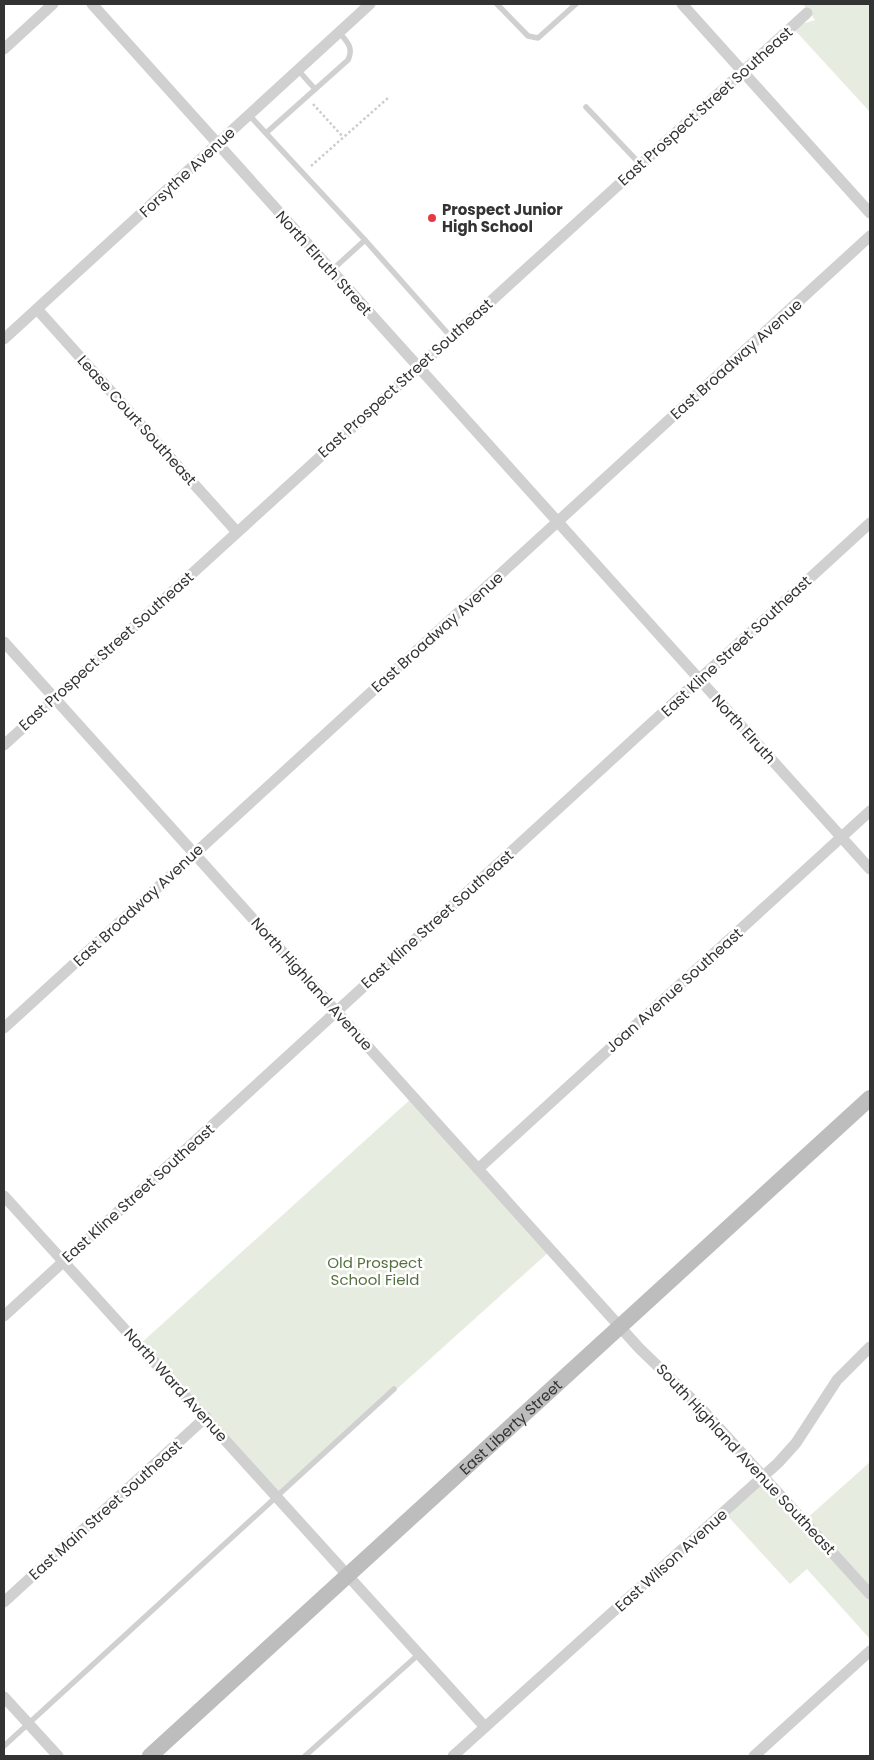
<svg xmlns="http://www.w3.org/2000/svg" width="874" height="1760" viewBox="0 0 874 1760" font-family="Poppins,sans-serif">
	<rect width="100%" height="100%" fill="#fff"/>
	<g fill="#e6ecdf">
		<path d="M803 4H870V112L792 27 815 20Z"/>
		<path d="M413 1097 551 1250 277 1497 139 1345Z"/>
		<path d="M870 1462V1639L807 1569 790 1584 724 1512 764 1476 805 1520Z"/>
	</g>
	<g fill="none" stroke-linecap="round" stroke-linejoin="round">
		<g stroke="#cdcdcd" stroke-width="2.5" stroke-dasharray="2.5 2.5" stroke-linecap="butt">
			<path d="M313 104 343 137"/>
			<path d="M311 166 388 98"/>
		</g>
		<g stroke="#d0d0d0" stroke-width="5.5">
			<path d="M497 4 528 36 538 38 576 4"/>
			<path d="M298 70 315 89"/>
			<path d="M586 107 640 164"/>
			<path d="M249 115 365 240"/>
			<path d="M266 133 348 60C354 47 347 42 339 32"/>
			<path d="M331 271 365 240 451 337"/>
			<path d="M4 1746 394 1389"/>
			<path d="M305 1756 419 1654"/>
		</g>
		<g stroke="#d0d0d0" stroke-width="11">
			<path d="M92 4 870 869"/>
			<path d="M682 4 870 213"/>
			<path d="M4 49 53 4"/>
			<path d="M37 309 237 532"/>
			<path d="M4 339 370 4"/>
			<path d="M4 642 639 1348 699 1406 870 1594"/>
			<path d="M4 745 807 13"/>
			<path d="M4 1028 870 236"/>
			<path d="M478 1169 870 811"/>
			<path d="M4 1196 485 1727"/>
			<path d="M4 1316 870 523"/>
			<path d="M4 1602 206 1417"/>
			<path d="M4 1697 58 1756"/>
			<path d="M453 1756 778 1463 796 1443 837 1380 870 1347"/>
			<path d="M754 1756 870 1651"/>
		</g>
		<path stroke="#bdbdbd" stroke-width="16" id="s1" d="M150 1756 870 1098"/>
	</g>
	<circle fill="#e63946" stroke="#fff" stroke-width="2" cx="432" cy="218" r="5"/>
	<g text-anchor="middle" dominant-baseline="central" stroke-width="5" stroke-linejoin="round" paint-order="stroke">
		<g font-size="15" fill="#333" stroke="#fff">
			<text transform="translate(705 106) rotate(-42)">East Prospect Street Southeast</text>
			<text transform="translate(187 172) rotate(-43)">Forsythe Avenue</text>
			<text transform="translate(324 263) rotate(48)">North Elruth Street</text>
			<text transform="translate(736 359) rotate(-42)">East Broadway Avenue</text>
			<text transform="translate(405 378) rotate(-42)">East Prospect Street Southeast</text>
			<text transform="translate(137 420) rotate(48)">Lease Court Southeast</text>
			<text transform="translate(437 632) rotate(-42)">East Broadway Avenue</text>
			<text transform="translate(736 646) rotate(-43)">East Kline Street Southeast</text>
			<text transform="translate(106 651) rotate(-42)">East Prospect Street Southeast</text>
			<text transform="translate(744 729) rotate(48)">North Elruth</text>
			<text transform="translate(138 905) rotate(-43)">East Broadway Avenue</text>
			<text transform="translate(437 919) rotate(-42)">East Kline Street Southeast</text>
			<text transform="translate(312 984) rotate(48)">North Highland Avenue</text>
			<text transform="translate(674 990) rotate(-42)">Joan Avenue Southeast</text>
			<text transform="translate(138 1193) rotate(-42)">East Kline Street Southeast</text>
			<text transform="translate(176 1385) rotate(48)">North Ward Avenue</text>
			<text stroke="none"><textPath href="#s1" startOffset="488">East Liberty Street</textPath></text>
			<text transform="translate(746 1459) rotate(47)">South Highland Avenue Southeast</text>
			<text transform="translate(105 1510) rotate(-42)">East Main Street Southeast</text>
			<text transform="translate(671 1560) rotate(-42)">East Wilson Avenue</text>
		</g>
		<g font-size="15" font-weight="bold" fill="#333" stroke="#fff" text-anchor="start">
			<text x="442" y="209">Prospect Junior<tspan x="442" dy="17">High School</tspan></text>
		</g>
		<g font-size="15" fill="#56703f" stroke="#fff">
			<text x="375" y="1262">Old Prospect<tspan x="375" dy="17">School Field</tspan></text>
		</g>
	</g>
	<rect width="874" height="1760" fill="none" stroke="#333333" stroke-width="10"/>
</svg>
